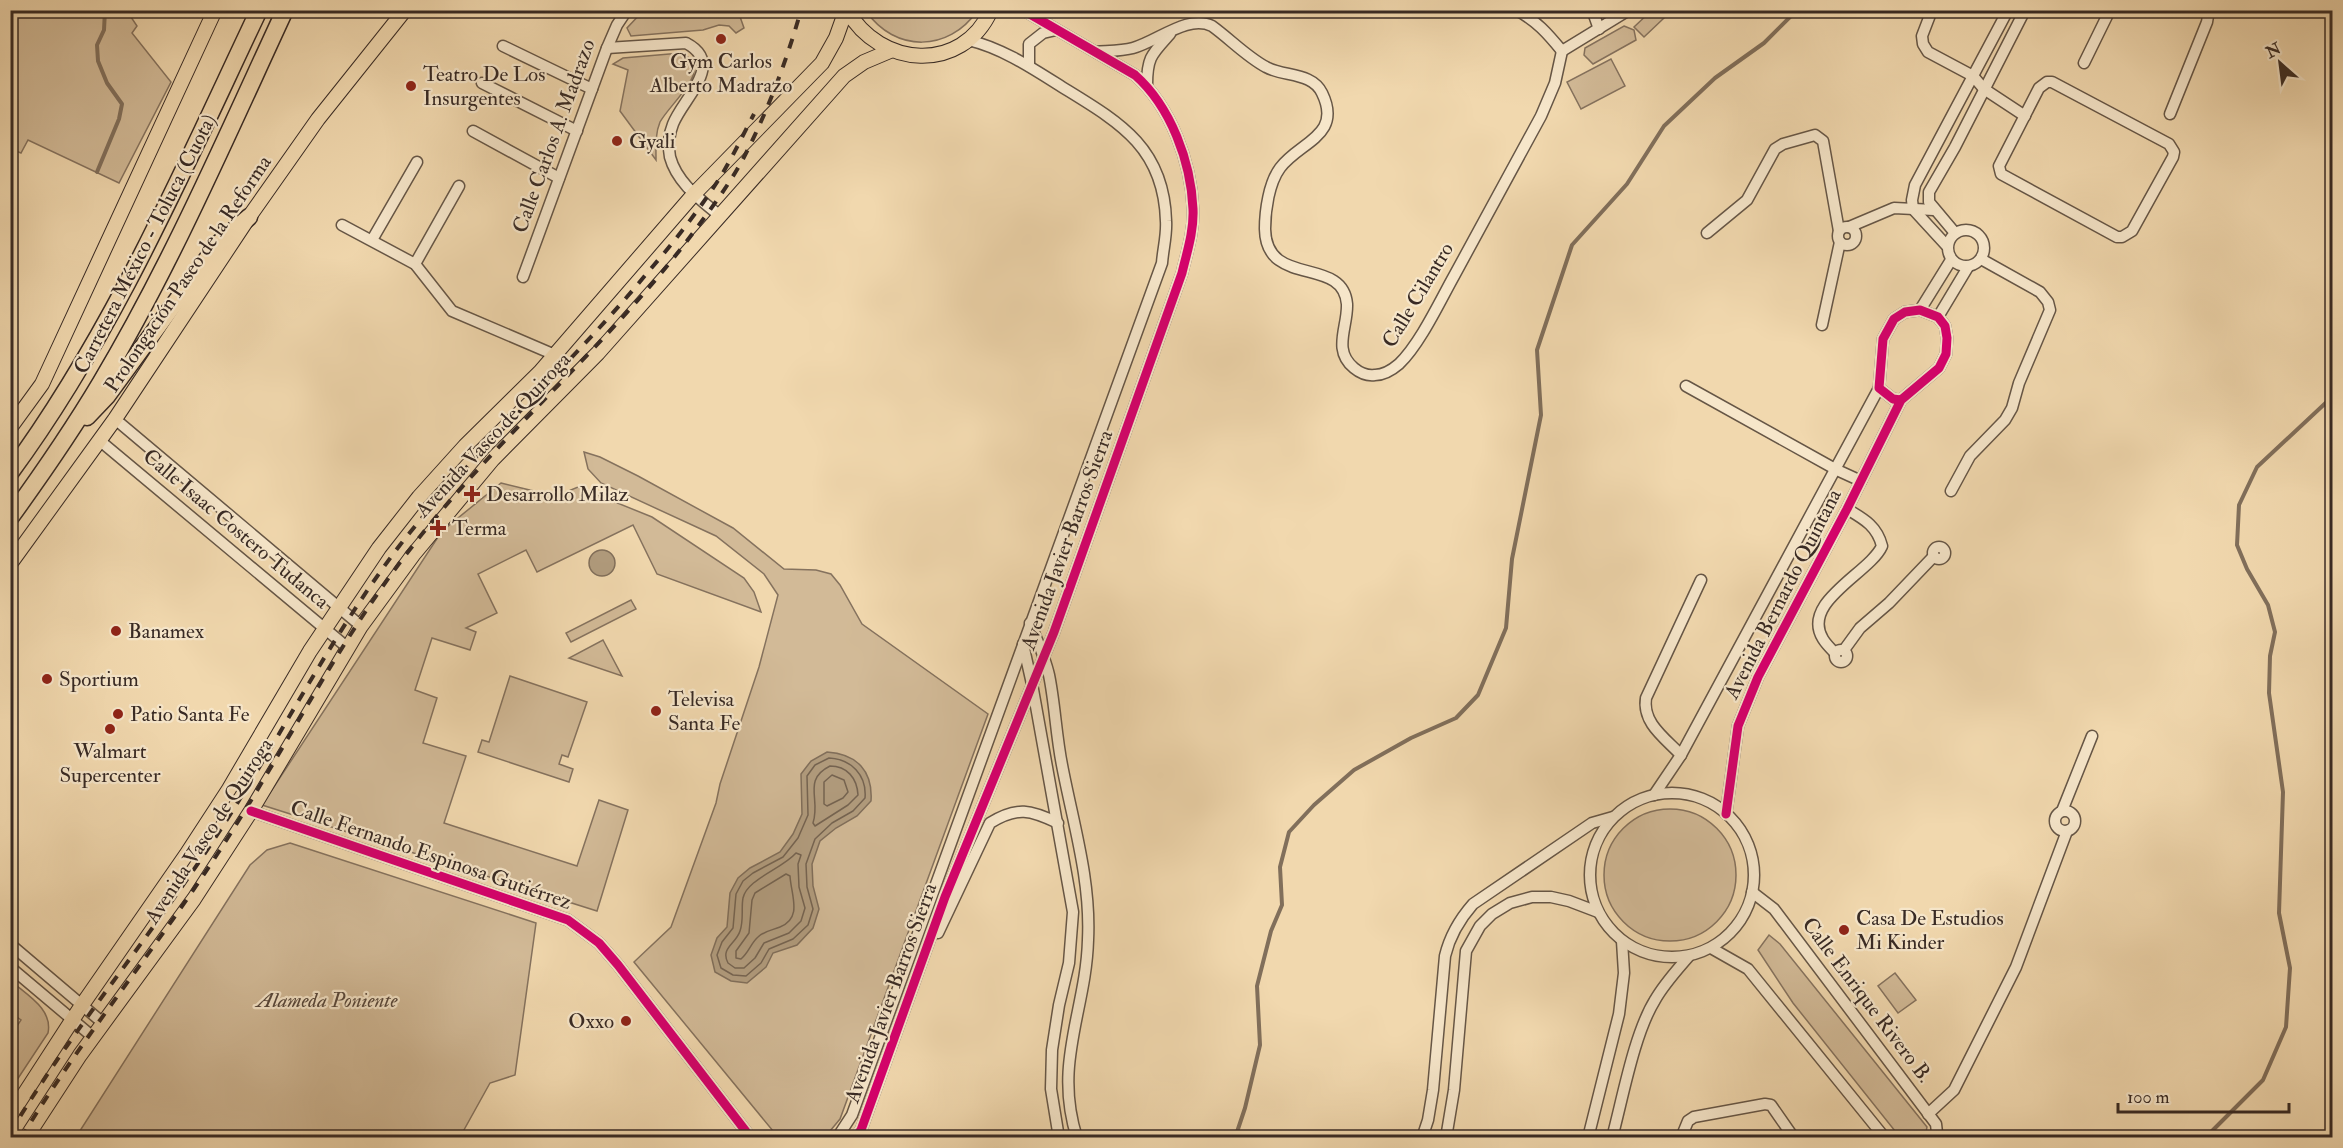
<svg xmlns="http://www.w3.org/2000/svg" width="2343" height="1148" viewBox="0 0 2343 1148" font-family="'IM FELL Double Pica',serif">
	<rect width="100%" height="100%" fill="#f1d8ae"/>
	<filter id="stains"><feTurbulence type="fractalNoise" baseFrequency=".00333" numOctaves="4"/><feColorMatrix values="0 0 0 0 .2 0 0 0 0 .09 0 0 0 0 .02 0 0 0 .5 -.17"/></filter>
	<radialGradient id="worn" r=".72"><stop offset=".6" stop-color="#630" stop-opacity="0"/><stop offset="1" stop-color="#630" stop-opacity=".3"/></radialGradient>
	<g fill="#d2ba97" stroke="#85725e" stroke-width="1.5">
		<path d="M10 11H127L137 26 132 33 171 82 119 183 28 140 21 153 11 149Z"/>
		<path d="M738 11 744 28 736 33 729 26 719 25 703 30 631 36 627 28 643 11Z"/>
		<path d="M866 11H891L913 15 920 11H977C949 52 895 53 866 11Z"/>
		<path d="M1651 11H1657L1664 18 1644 37 1634 27Z"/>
		<path d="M1624 26 1634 30 1636 40 1593 64 1584 55 1585 48Z"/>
		<path d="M681 53 688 57C691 61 694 66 694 70 695 83 667 109 660 122 655 134 656 147 656 160L620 111 628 70 613 64 623 58Z"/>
		<path d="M1611 59 1625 86 1581 109 1567 82Z"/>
		<path d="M584 452 600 457 638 476 733 528 784 569 816 570 831 574 840 585 862 624 988 714 840 1119 825 1137H778L634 962 671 927 716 803 720 784 759 667 778 595 764 574 716 536 601 483 588 469Z"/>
		<path d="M501 483 542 493 549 499 578 487 652 517 744 578 754 592 761 612 657 574 633 525 537 572 526 550 478 574 497 613 466 628 476 632 470 650 432 638 415 690 437 698 423 743 466 756 444 823 577 866 599 800 628 810 597 911 262 805 442 531Z"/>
		<path d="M631 600 636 609 571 642 566 633Z"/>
		<path d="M603 640 622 676 569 658Z"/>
		<path d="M510 676 587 702 568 757 562 755 559 764 573 769 569 782 478 752 482 740 489 742Z"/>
		<circle cx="1670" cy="875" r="66"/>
		<path d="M290 843 536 923 515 1075 490 1083 460 1137H76L250 865 267 850Z"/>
		<path d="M1769 935 1780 944 1927 1127 1925 1137H1903L1895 1131 1793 1003 1758 950Z"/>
		<path d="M1895 973 1916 1000 1898 1013 1878 986Z"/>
		<path d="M11 981C27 995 53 1009 48 1033L11 1089V1035L21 1020 11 1013Z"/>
	</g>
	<g fill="#b29d7f" stroke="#816f5b" stroke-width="1.5">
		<circle cx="602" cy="563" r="13"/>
		<path d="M827 752C857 754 873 771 871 801L857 816 836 828 820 841 812 864 813 886 819 909 813 928 797 945 773 953 766 967 747 983 731 981 715 972 711 955 717 938 727 927 730 893 738 878 750 868 780 852 793 834 802 814 801 774 811 761Z"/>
	</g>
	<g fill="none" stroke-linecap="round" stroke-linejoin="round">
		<g stroke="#756452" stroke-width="1.5">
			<path d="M829 758C851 759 867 775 865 798L853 811 832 823 815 839 806 864 807 887 813 909 808 925 793 939 769 949 761 963 746 976 733 975 721 968 717 955 722 942 733 928 736 894 743 881 753 873 783 857 798 838 808 815 807 776 815 765Z"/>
			<path d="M830 766C847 766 857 778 858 795L848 805 815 826 813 823C821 799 802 780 830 766Z"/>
			<path d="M832 775 844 780 848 792 843 798 827 806 824 804V782Z"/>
			<path d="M796 853 801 855 798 864 799 887 805 908 801 921 789 933 764 943 755 958 744 968H735L728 963C720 948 736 944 740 931 744 920 741 908 743 898 747 879 782 869 796 853Z"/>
			<path d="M786 874 790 876C791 895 803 918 780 927 773 930 764 931 758 937 751 943 749 952 741 959L736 958V951L749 933 752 900 755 893Z"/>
		</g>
		<g stroke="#816f5b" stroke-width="4">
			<path d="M97 172 119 119 122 104 107 83 98 61 97 45 104 30 105 10"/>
			<path d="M1235 1138 1245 1108 1260 1045 1257 986 1271 931 1282 905 1280 867 1289 832 1314 805 1354 770 1411 738 1456 718 1478 695 1506 628 1512 559 1541 415 1537 350 1572 245 1627 184 1664 126 1715 78 1764 43 1797 10"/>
			<path d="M2205 1138 2263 1080 2286 1027 2290 968 2279 913 2283 792 2269 693 2270 656 2275 632 2268 605 2247 569 2237 545 2239 505 2257 467 2332 397"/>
		</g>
		<defs>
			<g id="minor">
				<path d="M1516 10C1536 20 1548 34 1562 51"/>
				<path d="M1932 10 1922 36 1923 44 1928 52 1973 76 1984 89 2025 116"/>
				<path d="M1599 29 1594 15 1601 10"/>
				<path d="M503 46 592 89"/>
				<path d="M607 48 686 43C726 64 683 98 673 124 669 134 668 147 670 157 677 183 701 200 720 216"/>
				<path d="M1562 51 1629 10"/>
				<path d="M1096 52C1108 51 1122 51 1133 48 1158 41 1188 14 1212 26 1230 39 1247 57 1266 67 1284 77 1312 72 1322 93 1343 136 1299 142 1280 168 1269 183 1265 210 1265 229 1266 289 1343 255 1347 304 1348 327 1332 350 1354 368 1360 373 1367 376 1375 375 1383 375 1392 370 1399 364 1420 344 1440 301 1454 276 1483 222 1512 169 1541 116L1555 83 1562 51"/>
				<path d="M2084 63 2110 10"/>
				<path d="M1029 66V44L1043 33 1056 30"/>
				<path d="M2047 82H2052L2169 144 2174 152 2173 157 2132 231 2122 237H2117L2001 174 1999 166 2039 88Z"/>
				<path d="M482 83 577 131"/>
				<path d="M1147 85C1147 57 1152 54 1170 34"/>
				<path d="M2170 114 2207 22 2209 10"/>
				<path d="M473 131 559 178"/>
				<path d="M342 225 415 264 452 311 555 355"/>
				<path d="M1849 227 1894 208 1934 210"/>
				<circle cx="1847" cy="236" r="9"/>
				<circle cx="1966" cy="248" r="18"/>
				<path d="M1707 233 1747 200 1775 149 1783 144 1815 135 1823 141 1839 231"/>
				<path d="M1955 233 1929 202V192L1955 147 2025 10"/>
				<path d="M372 240 417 162"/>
				<path d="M1947 246 1913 209 1912 200 1915 185 2008 10"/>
				<path d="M415 264 459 186"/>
				<path d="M523 277 607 48 617 25 627 10"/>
				<path d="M1920 310 1951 260"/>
				<path d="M1938 317 1968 267"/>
				<path d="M1822 325 1840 242"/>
				<path d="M1686 386 1837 470 1861 481"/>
				<path d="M115 419 361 626"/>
				<path d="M99 440 348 648"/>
				<path d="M1951 491 1970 456 2005 420 2012 408 2019 383 2050 310 2048 302 2040 292 1981 259"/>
				<circle cx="1939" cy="553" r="6"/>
				<path d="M1030 623C1037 640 1045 657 1049 675 1055 704 1056 735 1062 765 1073 823 1091 880 1088 940 1086 1011 1053 1063 1077 1138"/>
				<path d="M1023 644 1032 684 1073 912 1069 963 1059 1005 1052 1050 1051 1089 1059 1138"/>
				<circle cx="1841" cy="656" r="6"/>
				<path d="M1844 650 1860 628 1889 603 1934 556"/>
				<path d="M1835 653C1831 649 1826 644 1823 639 1800 602 1870 573 1882 546 1877 526 1864 519 1847 509"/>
				<path d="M1681 755C1665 738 1642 723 1646 698L1701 580"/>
				<circle cx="1672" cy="875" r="82"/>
				<path d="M1654 795 1681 755 1879 388"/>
				<circle cx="2065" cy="821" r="10"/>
				<path d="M251 811 568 920 599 943 618 965 751 1138"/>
				<path d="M2062 811 2092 736"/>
				<path d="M1726 814 1738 726 1758 677 1847 509 1901 400 1939 368 1946 354 1947 338 1945 326 1938 317 1920 310 1905 312 1894 319 1883 339 1879 388 1893 399 1901 400"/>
				<path d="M1752 892 1774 909 1936 1124 1937 1133 1934 1138"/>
				<path d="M938 933 990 823C1017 806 1031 810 1058 823"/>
				<path d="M10 944 103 1023"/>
				<path d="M1711 948 1748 969 1885 1138"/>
				<path d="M10 967 93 1037"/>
				<path d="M1928 1114 1954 1090 2016 967 2067 831"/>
				<path d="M837 1138 852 1115 1162 263C1163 249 1167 235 1166 221 1164 147 1119 122 1062 87 1032 68 1002 48 968 40"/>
				<path d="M855 1138 861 1130 945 897 1054 632 1182 273C1187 252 1194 231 1193 209 1191 162 1171 107 1135 75L1023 10"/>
				<path d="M1422 1138 1428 1120 1433 1090 1445 956C1450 935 1459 920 1473 904L1592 823 1613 817"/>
				<path d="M1446 1138 1454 1090 1466 951 1480 926 1492 914 1510 903 1532 897H1551L1569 901 1598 912"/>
				<path d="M1588 1138 1619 1014 1624 973 1622 941"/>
				<path d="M1612 1138C1623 1097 1634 1034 1655 1000 1664 984 1677 970 1689 956"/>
				<path d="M1681 1138 1688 1121 1694 1117 1765 1104 1771 1105 1794 1138"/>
			</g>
			<g id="major">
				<path d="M847 10C880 68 962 74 991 10"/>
				<path d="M10 428 42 384 215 10"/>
				<path d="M10 564 115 419 249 217 318 119 405 10"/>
				<path d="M10 1116 82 1005 186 855 229 789 310 651 379 548 419 497 465 446 540 372 694 194 822 63 836 38 846 10"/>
				<path d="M26 1138 80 1055 194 899 251 811 361 626 413 555 493 459 598 353 844 76 864 62 890 51"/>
			</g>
			<g id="highway">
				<path d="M87 417 107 396 218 244 249 217"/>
				<path d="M10 473C114 332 184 168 259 10"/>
				<path d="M10 518C42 474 73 429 101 382 172 263 227 135 285 10"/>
			</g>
		</defs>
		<use href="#minor" stroke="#665646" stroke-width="13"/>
		<use href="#major" stroke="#382a24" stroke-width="16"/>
		<use href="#highway" stroke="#382a24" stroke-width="19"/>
		<use href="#minor" stroke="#f6e6ca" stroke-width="10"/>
		<use href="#major" stroke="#f1d8ae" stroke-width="14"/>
		<use href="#highway" stroke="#f1d8ae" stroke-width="16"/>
		<g stroke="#382a24" stroke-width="4" stroke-dasharray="10 10" stroke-linecap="butt">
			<path d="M10 1133C71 1031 148 940 213 841 278 743 329 638 400 545 476 448 570 367 648 272 674 242 700 209 721 176 733 156 743 135 754 114"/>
			<path d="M21 1138C81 1039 155 950 218 853 284 752 337 643 411 548 497 437 608 346 693 233 710 210 729 185 743 159 767 113 787 60 801 10"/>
		</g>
		<defs>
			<g id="cycleway">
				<path d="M251 811 568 920 599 943 618 965 751 1138"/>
				<path d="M1726 814 1738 726 1758 677 1847 509 1901 400 1939 368 1946 354 1947 338 1945 326 1938 317 1920 310 1905 312 1894 319 1883 339 1879 388 1893 399 1901 400"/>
				<path d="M855 1138 861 1130 945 897 1054 632 1182 273C1187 252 1194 231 1193 209 1191 162 1171 107 1135 75L1023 10"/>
			</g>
		</defs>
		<use href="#cycleway" stroke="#f6e6ca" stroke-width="13"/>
		<use href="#cycleway" stroke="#d6006c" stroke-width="9"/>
	</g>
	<g fill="#8f2418" stroke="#f6e6ca" stroke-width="2">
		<circle cx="721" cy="39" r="6"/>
		<circle cx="411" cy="86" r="6"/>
		<circle cx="617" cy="141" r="6"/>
		<path d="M469 485h6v6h6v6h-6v6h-6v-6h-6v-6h6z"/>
		<path d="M435 519h6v6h6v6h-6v6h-6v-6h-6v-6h6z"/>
		<circle cx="116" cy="631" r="6"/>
		<circle cx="47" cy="679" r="6"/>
		<circle cx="656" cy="711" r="6"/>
		<circle cx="118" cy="714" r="6"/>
		<circle cx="110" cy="729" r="6"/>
		<circle cx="1844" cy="930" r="6"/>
		<circle cx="626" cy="1021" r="6"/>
	</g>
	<g text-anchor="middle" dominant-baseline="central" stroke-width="4.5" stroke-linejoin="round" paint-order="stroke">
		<g font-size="21" fill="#382a24" stroke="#f6e6ca" text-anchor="start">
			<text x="721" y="61" text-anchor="middle">Gym Carlos<tspan x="721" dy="24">Alberto Madrazo</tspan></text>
			<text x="423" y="74">Teatro De Los<tspan x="423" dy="24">Insurgentes</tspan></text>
			<text x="629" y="141">Gyali</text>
			<text x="486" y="494">Desarrollo Milaz</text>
			<text x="452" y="528">Terma</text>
			<text x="128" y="631">Banamex</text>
			<text x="59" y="679">Sportium</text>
			<text x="668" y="699">Televisa<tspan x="668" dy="24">Santa Fe</tspan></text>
			<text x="130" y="714">Patio Santa Fe</text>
			<text x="110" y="751" text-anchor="middle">Walmart<tspan x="110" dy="24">Supercenter</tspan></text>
			<text x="1856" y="918">Casa De Estudios<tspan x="1856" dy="24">Mi Kinder</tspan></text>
			<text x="614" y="1021" text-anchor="end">Oxxo</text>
		</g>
		<g font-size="21" fill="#382a24" stroke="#f6e6ca">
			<text transform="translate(554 136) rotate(-70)">Calle Carlos A. Madrazo</text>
			<text transform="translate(145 244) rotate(-63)">Carretera México - Toluca (Cuota)</text>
			<text transform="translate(188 274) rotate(-56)">Prolongación Paseo de la Reforma</text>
			<text transform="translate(1418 295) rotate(-59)">Calle Cilantro</text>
			<text transform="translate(493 435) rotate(-47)">Avenida Vasco de Quiroga</text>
			<text transform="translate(236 529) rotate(40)">Calle Isaac Costero Tudanca</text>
			<text transform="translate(1067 540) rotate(-70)">Avenida Javier Barros Sierra</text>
			<text transform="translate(1783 594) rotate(-63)">Avenida Bernardo Quintana</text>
			<text transform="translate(209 831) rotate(-57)">Avenida Vasco de Quiroga</text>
			<text transform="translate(431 855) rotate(19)">Calle Fernando Espinosa Gutiérrez</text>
			<text transform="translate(891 993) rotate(-70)">Avenida Javier Barros Sierra</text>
			<text transform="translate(1867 1000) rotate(53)">Calle Enrique Rivero B.</text>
		</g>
		<g font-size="21" font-style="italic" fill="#57473b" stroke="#f6e6ca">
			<text x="327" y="1000">Alameda Poniente</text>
		</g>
	</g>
	<rect width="2343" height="1148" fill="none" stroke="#f1d8ae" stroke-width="36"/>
	<rect x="12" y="12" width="2319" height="1124" fill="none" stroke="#382a24" stroke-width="3"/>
	<rect x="18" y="18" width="2307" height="1112" fill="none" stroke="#382a24" stroke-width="1.5"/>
	<g transform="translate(2280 63) rotate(332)" stroke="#f6e6ca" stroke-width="4.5" paint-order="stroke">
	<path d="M0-4.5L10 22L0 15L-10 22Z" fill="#382a24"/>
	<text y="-9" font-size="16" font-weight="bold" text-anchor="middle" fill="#382a24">N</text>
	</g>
	<path d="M2118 1103v9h171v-9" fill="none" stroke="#382a24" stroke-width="3"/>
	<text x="2127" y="1103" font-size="18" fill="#382a24" stroke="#f6e6ca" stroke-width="4.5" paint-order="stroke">100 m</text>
	<rect width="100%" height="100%" filter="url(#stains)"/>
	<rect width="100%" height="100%" fill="url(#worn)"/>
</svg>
